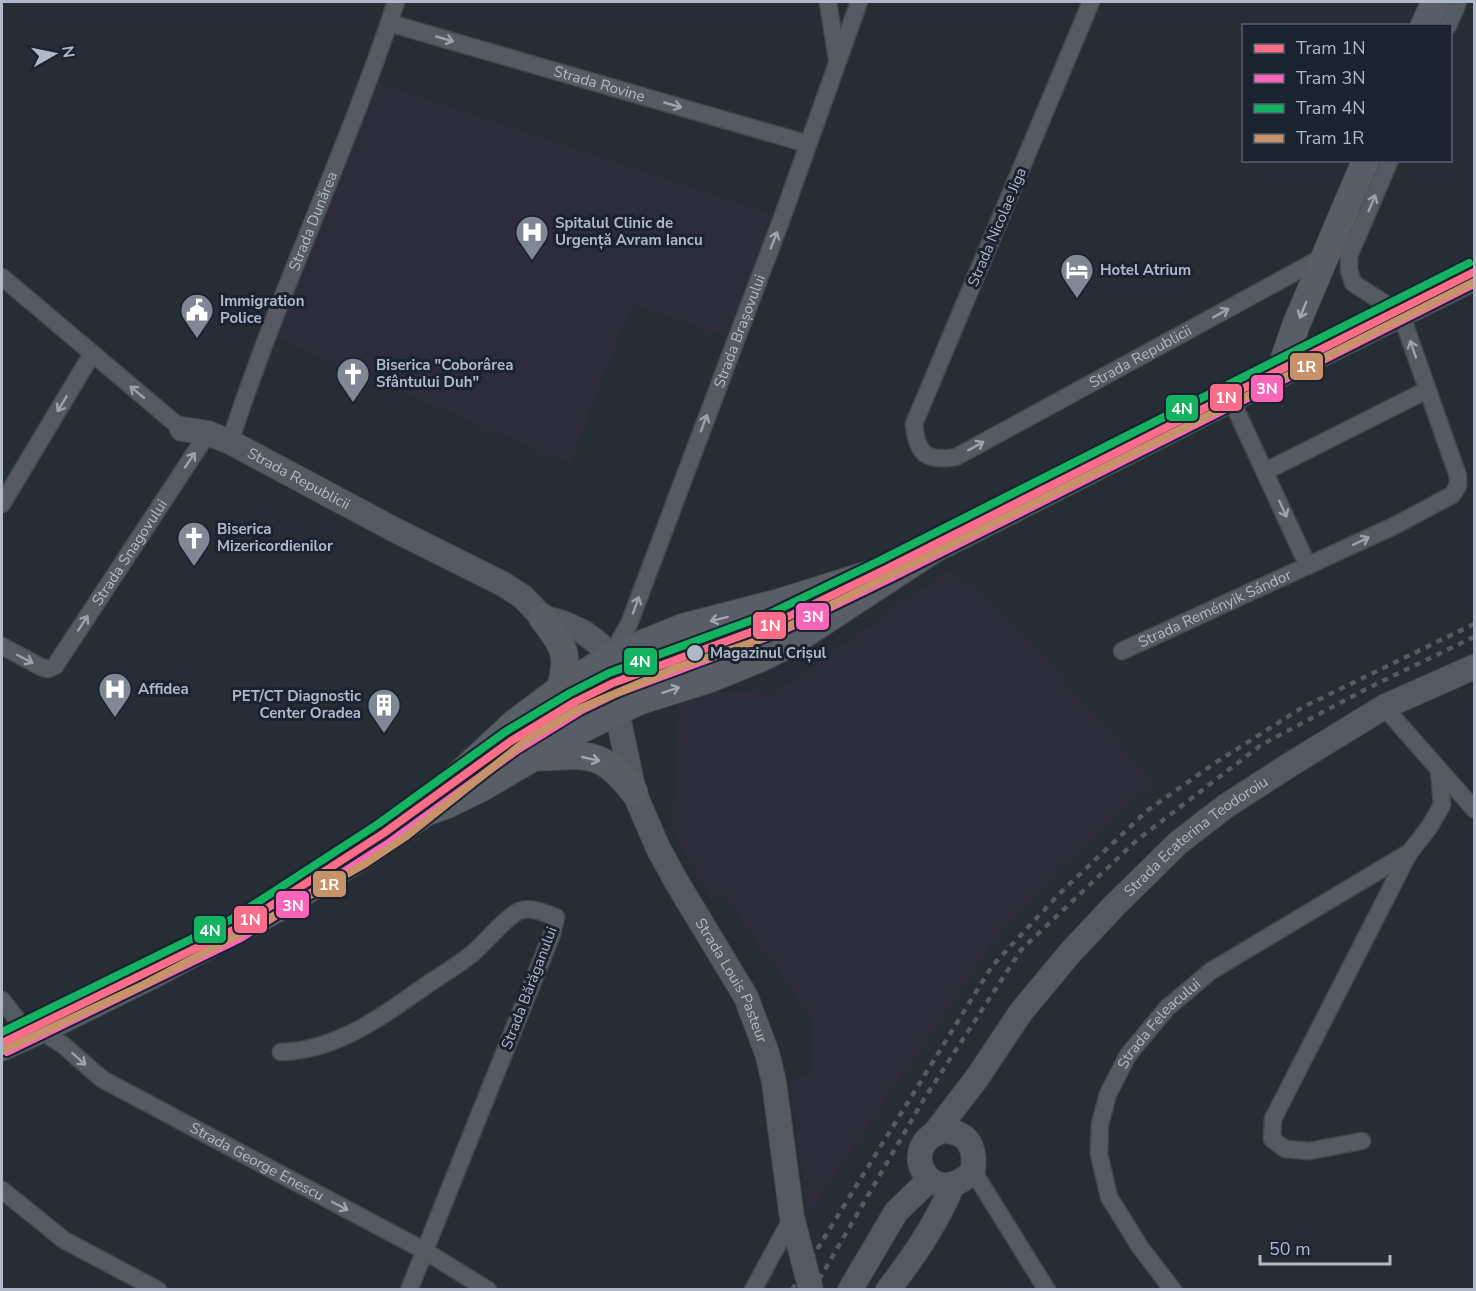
<svg xmlns="http://www.w3.org/2000/svg" width="1476" height="1291" viewBox="0 0 1476 1291" font-family="'Nunito Sans',sans-serif">
	<rect width="100%" height="100%" fill="#262d34"/>
	<g fill="#2d2c3a">
		<path d="M369 80 782 218 736 341 632 304 570 464 268 335Z"/>
		<path d="M951 569 1041 655 1153 783 1059 867 987 949 808 1216 789 1080 813 1071 812 1018 722 892 711 900 672 830 679 689 772 694Z"/>
	</g>
	<g fill="none" stroke-linecap="round" stroke-linejoin="round">
		<defs>
			<g id="street">
				<path d="M828 2 837 59"/>
				<path id="s1" d="M1091 2 914 424C917 454 926 462 956 457L1356 239"/>
				<path id="s2" d="M389 23 808 144"/>
				<path d="M1448 26 1458 2"/>
				<path d="M2 277 182 429"/>
				<path d="M1231 399 1308 566"/>
				<path id="s3" d="M230 442C278 293 347 151 396 2"/>
				<path d="M1266 471 1427 390"/>
				<path d="M2 504 92 354"/>
				<path id="s4" d="M2 646 41 667 48 669 55 666 208 433"/>
				<path id="s5" d="M1122 651 1394 526 1452 495 1458 486V476L1401 314 1353 283 1349 270V256L1390 160"/>
				<path id="s6" d="M610 657 629 624 782 218 859 2"/>
				<path d="M1384 707 1474 809"/>
				<path d="M2 1000 16 1018 23 1038 17 1044"/>
				<path id="s7" d="M34 1035 44 1033 63 1045 102 1079 425 1251 488 1290"/>
				<path d="M281 1052C336 1051 385 1015 428 984 443 974 460 964 473 953 486 942 503 920 517 912 530 905 543 913 556 917L552 934 409 1290"/>
				<path d="M1362 1141 1309 1151 1285 1149 1272 1139 1273 1119 1409 853"/>
				<path d="M973 1171 1047 1290"/>
				<path d="M2 1190 64 1240 158 1290"/>
				<path d="M753 1290 792 1218"/>
				<path id="s8" d="M1173 1290 1140 1247 1109 1197 1099 1154 1100 1124 1108 1094 1128 1055 1167 1008 1211 971 1410 852 1430 826 1442 805 1439 771"/>
			</g>
			<g id="secondary">
				<path id="s9" d="M182 429 208 433 230 442 393 529 503 584 523 597 542 617 563 623 583 632 599 644 610 657 617 712 634 792 658 848 676 881 746 997 767 1053 774 1082 792 1218 811 1290"/>
				<path d="M942 1131C969 1131 976 1148 973 1171 931 1214 895 1146 942 1131Z"/>
				<path id="s10" d="M934 1134 977 1078 1021 1012 1070 953 1114 906 1178 843 1226 806 1291 764 1384 707 1474 667"/>
				<path d="M850 1290 896 1212 929 1180"/>
				<path d="M888 1290C913 1258 937 1223 952 1186"/>
			</g>
			<g id="primary">
				<path d="M1424 26 1435 2"/>
				<path d="M1279 374 1296 325 1366 160"/>
				<path d="M542 617C563 646 571 652 560 689"/>
				<path d="M539 757C588 755 602 750 634 792"/>
				<path d="M426 812 446 805 481 788 582 729 639 701 709 679 761 658 789 644 934 549 1279 374 1474 277"/>
				<path d="M2 1047 59 1021 156 973 276 909 359 858 426 812 448 785 516 722 560 689 610 657 684 627 781 602 886 569"/>
			</g>
		</defs>
		<use href="#street" stroke="#44494f" stroke-width="19"/>
		<use href="#secondary" stroke="#44494f" stroke-width="26"/>
		<use href="#primary" stroke="#434951" stroke-width="29"/>
		<use href="#street" stroke="#565b63" stroke-width="16"/>
		<use href="#secondary" stroke="#555a61" stroke-width="24"/>
		<use href="#primary" stroke="#595d65" stroke-width="27"/>
		<g stroke="#555a60" stroke-width="4.5" stroke-dasharray="6 6" stroke-linecap="butt">
			<path d="M792 1290 992 966 1060 893 1148 810 1215 763 1303 707 1474 624"/>
			<path d="M813 1290 924 1099 1021 950 1137 840 1261 745 1372 686 1474 637"/>
		</g>
		<defs>
			<path id="tram-1" d="M2 1043 235 929 384 833 511 741 575 702 613 683 773 624 886 569 1474 272"/>
			<path id="tram-2" d="M7 1052 241 938 390 842 517 750 580 711 617 693 778 633 891 578 1474 284"/>
			<path id="tram-3" d="M2 1032 230 920 378 824 505 732 570 693 609 673 769 614 881 560 1469 263"/>
			<path id="tram-4" d="M2 1051 143 985 279 913 366 863 405 837 527 740 579 709 676 668 754 642 787 627 1474 282"/>
		</defs>
		<use href="#tram-1" stroke="#1a232f" stroke-width="12"/>
		<use href="#tram-2" stroke="#1a232f" stroke-width="12"/>
		<use href="#tram-3" stroke="#1a232f" stroke-width="12"/>
		<use href="#tram-4" stroke="#1a232f" stroke-width="12"/>
		<use href="#tram-1" stroke="#fb6d88" stroke-width="8"/>
		<use href="#tram-2" stroke="#fa66b7" stroke-width="8"/>
		<use href="#tram-3" stroke="#13b361" stroke-width="8"/>
		<use href="#tram-4" stroke="#c7916a" stroke-width="8"/>
	</g>
	<defs><path id="oneway-shaft" d="M-6 0H5M1.5-3L5.5 0L1.5 3" fill="none" stroke-width="1.6" stroke-linecap="round" stroke-linejoin="round" transform="scale(1.5)"/></defs>
	<g stroke="#99a2ae">
		<use href="#oneway-shaft" transform="translate(445 39) rotate(16)"/>
		<use href="#oneway-shaft" transform="translate(673 105) rotate(16)"/>
		<use href="#oneway-shaft" transform="translate(1372 203) rotate(-67)"/>
		<use href="#oneway-shaft" transform="translate(774 240) rotate(-69)"/>
		<use href="#oneway-shaft" transform="translate(1221 313) rotate(-29)"/>
		<use href="#oneway-shaft" transform="translate(1413 349) rotate(-109)"/>
		<use href="#oneway-shaft" transform="translate(137 392) rotate(-140)"/>
		<use href="#oneway-shaft" transform="translate(62 404) rotate(121)"/>
		<use href="#oneway-shaft" transform="translate(704 423) rotate(-69)"/>
		<use href="#oneway-shaft" transform="translate(976 446) rotate(-29)"/>
		<use href="#oneway-shaft" transform="translate(190 460) rotate(-56)"/>
		<use href="#oneway-shaft" transform="translate(1283 509) rotate(66)"/>
		<use href="#oneway-shaft" transform="translate(1361 541) rotate(-25)"/>
		<use href="#oneway-shaft" transform="translate(636 605) rotate(-70)"/>
		<use href="#oneway-shaft" transform="translate(83 623) rotate(-57)"/>
		<use href="#oneway-shaft" transform="translate(25 659) rotate(28)"/>
		<use href="#oneway-shaft" transform="translate(79 1059) rotate(42)"/>
		<use href="#oneway-shaft" transform="translate(340 1206) rotate(28)"/>
	</g>
	<g stroke="#9ea7b3">
		<use href="#oneway-shaft" transform="translate(1303 310) rotate(112)"/>
		<use href="#oneway-shaft" transform="translate(719 619) rotate(166)"/>
		<use href="#oneway-shaft" transform="translate(671 690) rotate(-18)"/>
		<use href="#oneway-shaft" transform="translate(591 759) rotate(13)"/>
	</g>
	<defs>
		<symbol id="hospital-pin" viewBox="-11 -11 22 30"><path d="M0 17L-7.5 6A9.5 9.5 0 1 1 7.5 6Z" fill="#7f8894" stroke="#1a232f"/><path d="M-5-5h3v3.5h4V-5h3V5h-3V1.5h-4V5h-3Z" fill="#fff"/></symbol>
		<symbol id="hotel-pin" viewBox="-11 -11 22 30"><path d="M0 17L-7.5 6A9.5 9.5 0 1 1 7.5 6Z" fill="#7f8894" stroke="#1a232f"/><path d="M-6-4.5h1.5V1H6V5H4.5V3h-9V5H-6ZM-4 0a1.8 1.8 0 1 1 3.6 0ZM.5 0V-2.5h3Q6-2.5 6 0Z" fill="#fff"/></symbol>
		<symbol id="civic-pin" viewBox="-11 -11 22 30"><path d="M0 17L-7.5 6A9.5 9.5 0 1 1 7.5 6Z" fill="#7f8894" stroke="#1a232f"/><path d="M-.6-6.5H3V-4.5H.6V-3L4-1V1h2V6H-6V1h2V-1L-.6-3ZM-1.2 2.5V6h2.4V2.5Z" fill="#fff"/></symbol>
		<symbol id="church-pin" viewBox="-11 -11 22 30"><path d="M0 17L-7.5 6A9.5 9.5 0 1 1 7.5 6Z" fill="#7f8894" stroke="#1a232f"/><path d="M-1.2-6h2.4v3.5h3.3v2.4h-3.3V6h-2.4V-.1h-3.3v-2.4h3.3Z" fill="#fff"/></symbol>
		<symbol id="building-pin" viewBox="-11 -11 22 30"><path d="M0 17L-7.5 6A9.5 9.5 0 1 1 7.5 6Z" fill="#7f8894" stroke="#1a232f"/><path d="M-4-6H4V6H1V3H-1V6H-4ZM-2.5-4.3h1.7v1.8h-1.7ZM.8-4.3h1.7v1.8H.8ZM-2.5-1h1.7V.8h-1.7ZM.8-1h1.7V.8H.8Z" fill="#fff"/></symbol>
	</defs>
	<g fill-rule="evenodd">
		<use href="#hospital-pin" x="513" y="213" width="38" height="52"/>
		<use href="#hotel-pin" x="1058" y="251" width="38" height="52"/>
		<use href="#civic-pin" x="178" y="291" width="38" height="52"/>
		<use href="#church-pin" x="334" y="355" width="38" height="52"/>
		<use href="#church-pin" x="175" y="519" width="38" height="52"/>
		<use href="#hospital-pin" x="96" y="670" width="38" height="52"/>
		<use href="#building-pin" x="365" y="686" width="38" height="52"/>
	</g>
	<circle fill="#afb9c7" stroke="#1a232f" stroke-width="2" cx="695" cy="653" r="9"/>
	<g text-anchor="middle" dominant-baseline="central" stroke-width="6" stroke-linejoin="round" paint-order="stroke">
		<g font-size="15" fill="#afb9c7" stroke="#1a232f">
			<text stroke="none"><textPath href="#s2" startOffset="219">Strada Rovine</textPath></text>
			<text stroke="none"><textPath href="#s3" startOffset="236">Strada Dunărea</textPath></text>
			<text transform="translate(997 227) rotate(-67)">Strada Nicolae Jiga</text>
			<text stroke="none"><textPath href="#s6" startOffset="351">Strada Brașovului</textPath></text>
			<text stroke="none"><textPath href="#s1" startOffset="732">Strada Republicii</textPath></text>
			<text stroke="none"><textPath href="#s9" startOffset="128">Strada Republicii</textPath></text>
			<text stroke="none"><textPath href="#s4" startOffset="195">Strada Snagovului</textPath></text>
			<text stroke="none"><textPath href="#s5" startOffset="102">Strada Reményik Sándor</textPath></text>
			<text stroke="none"><textPath href="#s10" startOffset="399">Strada Ecaterina Teodoroiu</textPath></text>
			<text stroke="none"><textPath href="#s9" startOffset="840">Strada Louis Pasteur</textPath></text>
			<text transform="translate(529 988) rotate(-69)">Strada Bărăganului</text>
			<text stroke="none"><textPath href="#s8" startOffset="306">Strada Feleacului</textPath></text>
			<text stroke="none"><textPath href="#s7" startOffset="260">Strada George Enescu</textPath></text>
		</g>
		<g font-size="15" font-weight="bold" fill="#afb9c7" stroke="#1a232f" text-anchor="start">
			<text x="555" y="223">Spitalul Clinic de<tspan x="555" dy="17">Urgență Avram Iancu</tspan></text>
			<text x="1100" y="270">Hotel Atrium</text>
			<text x="220" y="301">Immigration<tspan x="220" dy="17">Police</tspan></text>
			<text x="376" y="365">Biserica "Coborârea<tspan x="376" dy="17">Sfântului Duh"</tspan></text>
			<text x="217" y="529">Biserica<tspan x="217" dy="17">Mizericordienilor</tspan></text>
			<text x="138" y="689">Affidea</text>
			<text x="361" y="696" text-anchor="end">PET/CT Diagnostic<tspan x="361" dy="17">Center Oradea</tspan></text>
		</g>
		<g font-size="15" font-weight="bold" fill="#afb9c7" stroke="#1a232f" text-anchor="start">
			<text x="710" y="653">Magazinul Crișul</text>
		</g>
	</g>
	<g stroke="#1a232f" stroke-width="2">
		<rect x="1289" y="352" width="35" height="29" rx="6" fill="#c7916a"/>
		<rect x="1250" y="374" width="34" height="29" rx="6" fill="#fa66b7"/>
		<rect x="1209" y="383" width="34" height="29" rx="6" fill="#fb6d88"/>
		<rect x="1165" y="394" width="34" height="28" rx="6" fill="#13b361"/>
		<rect x="795" y="602" width="35" height="29" rx="6" fill="#fa66b7"/>
		<rect x="752" y="611" width="35" height="29" rx="6" fill="#fb6d88"/>
		<rect x="623" y="647" width="35" height="29" rx="6" fill="#13b361"/>
		<rect x="312" y="870" width="35" height="28" rx="6" fill="#c7916a"/>
		<rect x="275" y="890" width="35" height="29" rx="6" fill="#fa66b7"/>
		<rect x="233" y="905" width="35" height="29" rx="6" fill="#fb6d88"/>
		<rect x="193" y="915" width="34" height="29" rx="6" fill="#13b361"/>
	</g>
	<g font-size="16" text-anchor="middle" font-weight="bold" fill="#fff">
		<text x="1306" y="372">1R</text>
		<text x="1267" y="394">3N</text>
		<text x="1226" y="403">1N</text>
		<text x="1182" y="414">4N</text>
		<text x="813" y="622">3N</text>
		<text x="770" y="631">1N</text>
		<text x="640" y="667">4N</text>
		<text x="329" y="890">1R</text>
		<text x="293" y="911">3N</text>
		<text x="250" y="925">1N</text>
		<text x="210" y="936">4N</text>
	</g>
	<rect width="1476" height="1291" fill="none" stroke="#afb9c7" stroke-width="6"/>
	<rect x="1242" y="24" width="210" height="138" fill="#1a232f" stroke="#565f6c" stroke-width="1.5"/>
	<rect x="1254" y="44" width="30" height="9" fill="#fb6d88" stroke="#565f6c" stroke-width="1.5"/>
	<text x="1296" y="54" font-size="18" fill="#afb9c7">Tram 1N</text>
	<rect x="1254" y="74" width="30" height="9" fill="#fa66b7" stroke="#565f6c" stroke-width="1.5"/>
	<text x="1296" y="84" font-size="18" fill="#afb9c7">Tram 3N</text>
	<rect x="1254" y="104" width="30" height="9" fill="#13b361" stroke="#565f6c" stroke-width="1.5"/>
	<text x="1296" y="114" font-size="18" fill="#afb9c7">Tram 4N</text>
	<rect x="1254" y="134" width="30" height="9" fill="#c7916a" stroke="#565f6c" stroke-width="1.5"/>
	<text x="1296" y="144" font-size="18" fill="#afb9c7">Tram 1R</text>
	<g transform="translate(54 54) rotate(81)" stroke="#1a232f" stroke-width="4.5" paint-order="stroke">
	<path d="M0-4.5L10 22L0 15L-10 22Z" fill="#afb9c7"/>
	<text y="-9" font-size="16" font-weight="bold" text-anchor="middle" fill="#afb9c7">N</text>
	</g>
	<path d="M1260 1255v9h130v-9" fill="none" stroke="#afb9c7" stroke-width="3"/>
	<text x="1269" y="1255" font-size="18" fill="#afb9c7" stroke="#1a232f" stroke-width="4.5" paint-order="stroke">50 m</text>
</svg>
